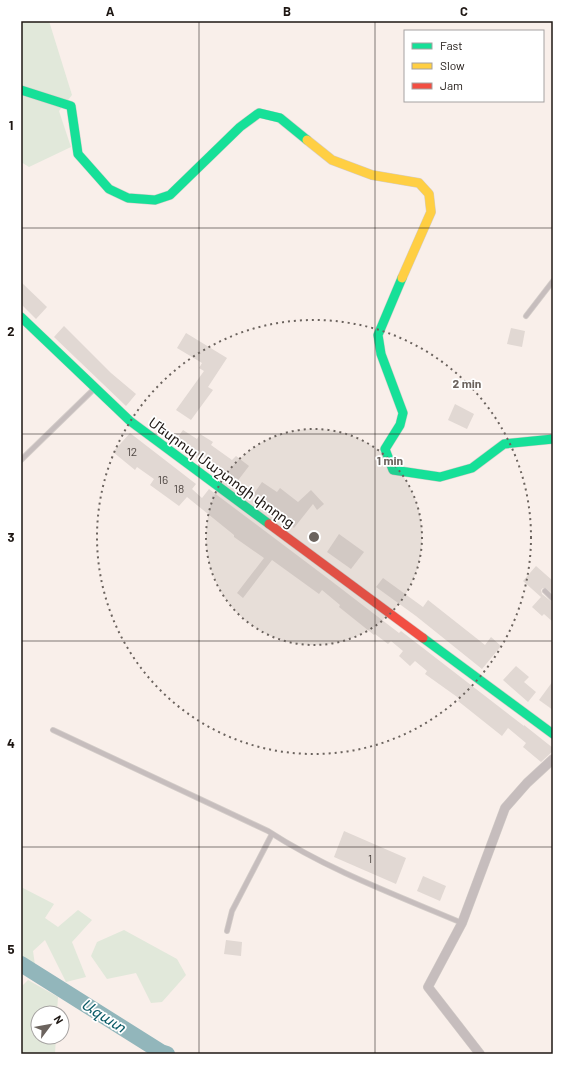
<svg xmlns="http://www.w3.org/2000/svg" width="574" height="1075" viewBox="0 0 574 1075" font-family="Barlow,'Noto Sans Armenian',sans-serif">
	<rect width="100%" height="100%" fill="#f9efea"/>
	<g fill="#e1e8da">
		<path d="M21 21H49L72 95 59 111 71 147 29 167 21 162Z"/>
		<path d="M21 887 54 904 45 918 58 927 78 910 92 920 72 942 86 977 66 982 45 940 33 951 35 965 28 967 21 962Z"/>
		<path d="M124 930 177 959 186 975 162 1002 151 1003 136 973 107 979 91 956 97 942Z"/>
		<path d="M28 980 58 997 57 1013H38V1037H56L55 1054H21V987Z"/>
	</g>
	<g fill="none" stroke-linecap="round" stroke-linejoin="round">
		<path stroke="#92b6bb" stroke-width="16" d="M21 964 161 1052 167 1054"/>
	</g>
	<g fill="#e1d8d3">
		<path d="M21 282 47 307 36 319 21 304Z"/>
		<path d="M64 326 111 373 136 394 126 406 54 337Z"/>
		<path d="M511 328 525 331 522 347 507 344Z"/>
		<path d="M186 333 227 358 208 387 213 390 191 420 176 410 204 371 199 368 202 363 177 348Z"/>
		<path d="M455 404 474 414 467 429 448 420Z"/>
		<path d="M183 430 197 439 200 434 213 442 211 445 232 460 236 456 249 466 236 483 203 457 200 460 174 443Z"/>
		<path d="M130 433 196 484 192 489 202 498 209 489 330 580 399 633 401 631 524 726V725L553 748V751L541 762 523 747 526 743 508 728 502 736 458 701 460 699 425 674 427 671 415 661 410 666 399 656 403 651 391 641 388 644 375 634 374 635 339 607 340 605 322 590 319 594 272 560 243 598 237 593 264 558 234 537V535L187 497 179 506 150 485 154 479 137 467 135 470 113 452Z"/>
		<path d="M262 482 277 492 280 488 298 502 311 490 324 504 317 510 313 504 294 528 253 495Z"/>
		<path d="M339 534 364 552 351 569 327 552Z"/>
		<path d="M536 566 553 581V594L546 588H543L541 590 542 594 553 603V622L544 614 542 616 532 607 541 597 523 581Z"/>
		<path d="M383 578 423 607 428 600 485 645 491 637 501 646 482 669 416 616 376 587Z"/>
		<path d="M516 666 529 677 524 682 536 692 528 702 503 680Z"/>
		<path d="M553 681V710L539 700Z"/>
		<path d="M344 831 406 858 396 884 334 857Z"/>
		<path d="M423 876 446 886 440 901 417 891Z"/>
		<path d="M226 940 242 942 241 956 224 954Z"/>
	</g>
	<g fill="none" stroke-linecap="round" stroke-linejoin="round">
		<defs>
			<g id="lane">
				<path d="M526 316 553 281"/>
				<path d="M21 460 94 389"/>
				<path d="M545 591 553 599"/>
				<path d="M53 730 268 831C328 870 396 895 462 923"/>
				<path d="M227 931 232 911 272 834"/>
			</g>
			<path id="street" d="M480 1054 428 987 462 923 505 808 527 783 553 759"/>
			<g id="fast">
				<path d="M21 90 71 106 78 154 109 189 128 198 155 200 170 195 240 127 259 113 280 118 307 140"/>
				<path d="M402 278 378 335 381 354 403 413 400 425 385 449 393 470 440 477 472 468 504 444 553 439"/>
				<path d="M21 317 130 421 269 524"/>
				<path d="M423 638 553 734"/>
			</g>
			<path id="slow" d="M307 140 332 160 372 175 419 183 429 194 431 212 402 278"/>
			<path id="jam" d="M269 524 423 638"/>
		</defs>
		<use href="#lane" stroke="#d4cdc9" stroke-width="6"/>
		<use href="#street" stroke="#d4cdc9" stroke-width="10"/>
		<use href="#fast" stroke="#d4cdc9" stroke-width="10"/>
		<use href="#slow" stroke="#d4cdc9" stroke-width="10"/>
		<use href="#jam" stroke="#d4cdc9" stroke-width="10"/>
		<use href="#lane" stroke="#c6bdbd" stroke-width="4.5"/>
		<use href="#street" stroke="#c6bdbd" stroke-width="9"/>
		<use href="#fast" stroke="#16e098" stroke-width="9"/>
		<use href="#slow" stroke="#ffcf43" stroke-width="9"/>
		<use href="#jam" stroke="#f24e42" stroke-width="9"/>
	</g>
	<path fill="none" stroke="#1e1713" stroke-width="1" stroke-opacity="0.55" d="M199 21V1054M375 21V1054M21 228H553M21 434H553M21 641H553M21 847H553"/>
	<circle cx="314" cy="537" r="108" fill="#6b635e" fill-opacity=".12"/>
	<g fill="none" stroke="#6b635e" stroke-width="2" stroke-dasharray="2 4">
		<circle cx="314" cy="537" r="108"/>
		<circle cx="314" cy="537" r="217"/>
	</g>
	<g text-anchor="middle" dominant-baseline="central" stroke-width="3.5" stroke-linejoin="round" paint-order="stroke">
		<g font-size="12" fill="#4f4743">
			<text x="132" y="451">12</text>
			<text x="163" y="479">16</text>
			<text x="179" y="488">18</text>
			<text x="370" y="858">1</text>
		</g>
		<g font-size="14" fill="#1e1713" stroke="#fff">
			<text transform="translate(222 472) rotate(36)">Մեսրոպ Մաշտոցի փողոց</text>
		</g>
		<g font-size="15" font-style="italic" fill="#095a66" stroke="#fff">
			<text transform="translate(104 1015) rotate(32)">Ազատ</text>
		</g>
	</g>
	<circle cx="314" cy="537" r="6" fill="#6b635e" stroke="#fff" stroke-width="2"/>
	<g font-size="12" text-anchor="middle" font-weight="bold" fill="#6b635e" stroke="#fff" stroke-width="3.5" stroke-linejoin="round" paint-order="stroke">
		<text x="467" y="388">2 min</text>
		<text x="390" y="465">1 min</text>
	</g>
	<rect width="574" height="1075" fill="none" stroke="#ffffff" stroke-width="44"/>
	<rect x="404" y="30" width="140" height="72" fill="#ffffff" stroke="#a5a2a1"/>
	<rect x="412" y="43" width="20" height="6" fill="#16e098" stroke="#a5a2a1"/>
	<text x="440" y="50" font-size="12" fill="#1e1713">Fast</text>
	<rect x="412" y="63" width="20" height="6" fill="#ffcf43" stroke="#a5a2a1"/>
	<text x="440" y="70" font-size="12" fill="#1e1713">Slow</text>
	<rect x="412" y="83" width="20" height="6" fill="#f24e42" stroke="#a5a2a1"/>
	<text x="440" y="90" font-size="12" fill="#1e1713">Jam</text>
	<g transform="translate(50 1025) rotate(58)"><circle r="19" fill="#ffffff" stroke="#a5a2a1"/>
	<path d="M0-3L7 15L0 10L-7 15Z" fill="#6b635e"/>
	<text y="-6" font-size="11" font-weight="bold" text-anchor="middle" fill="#1e1713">N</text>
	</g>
	<rect x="22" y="22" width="530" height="1031" fill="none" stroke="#1e1713" stroke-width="1.5"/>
	<g font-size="13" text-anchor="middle" font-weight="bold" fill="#1e1713">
		<text x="110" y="16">A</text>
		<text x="287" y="16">B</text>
		<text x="464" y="16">C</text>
		<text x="11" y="130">1</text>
		<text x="11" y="336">2</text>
		<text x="11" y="542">3</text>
		<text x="11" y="748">4</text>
		<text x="11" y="954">5</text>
	</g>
</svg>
